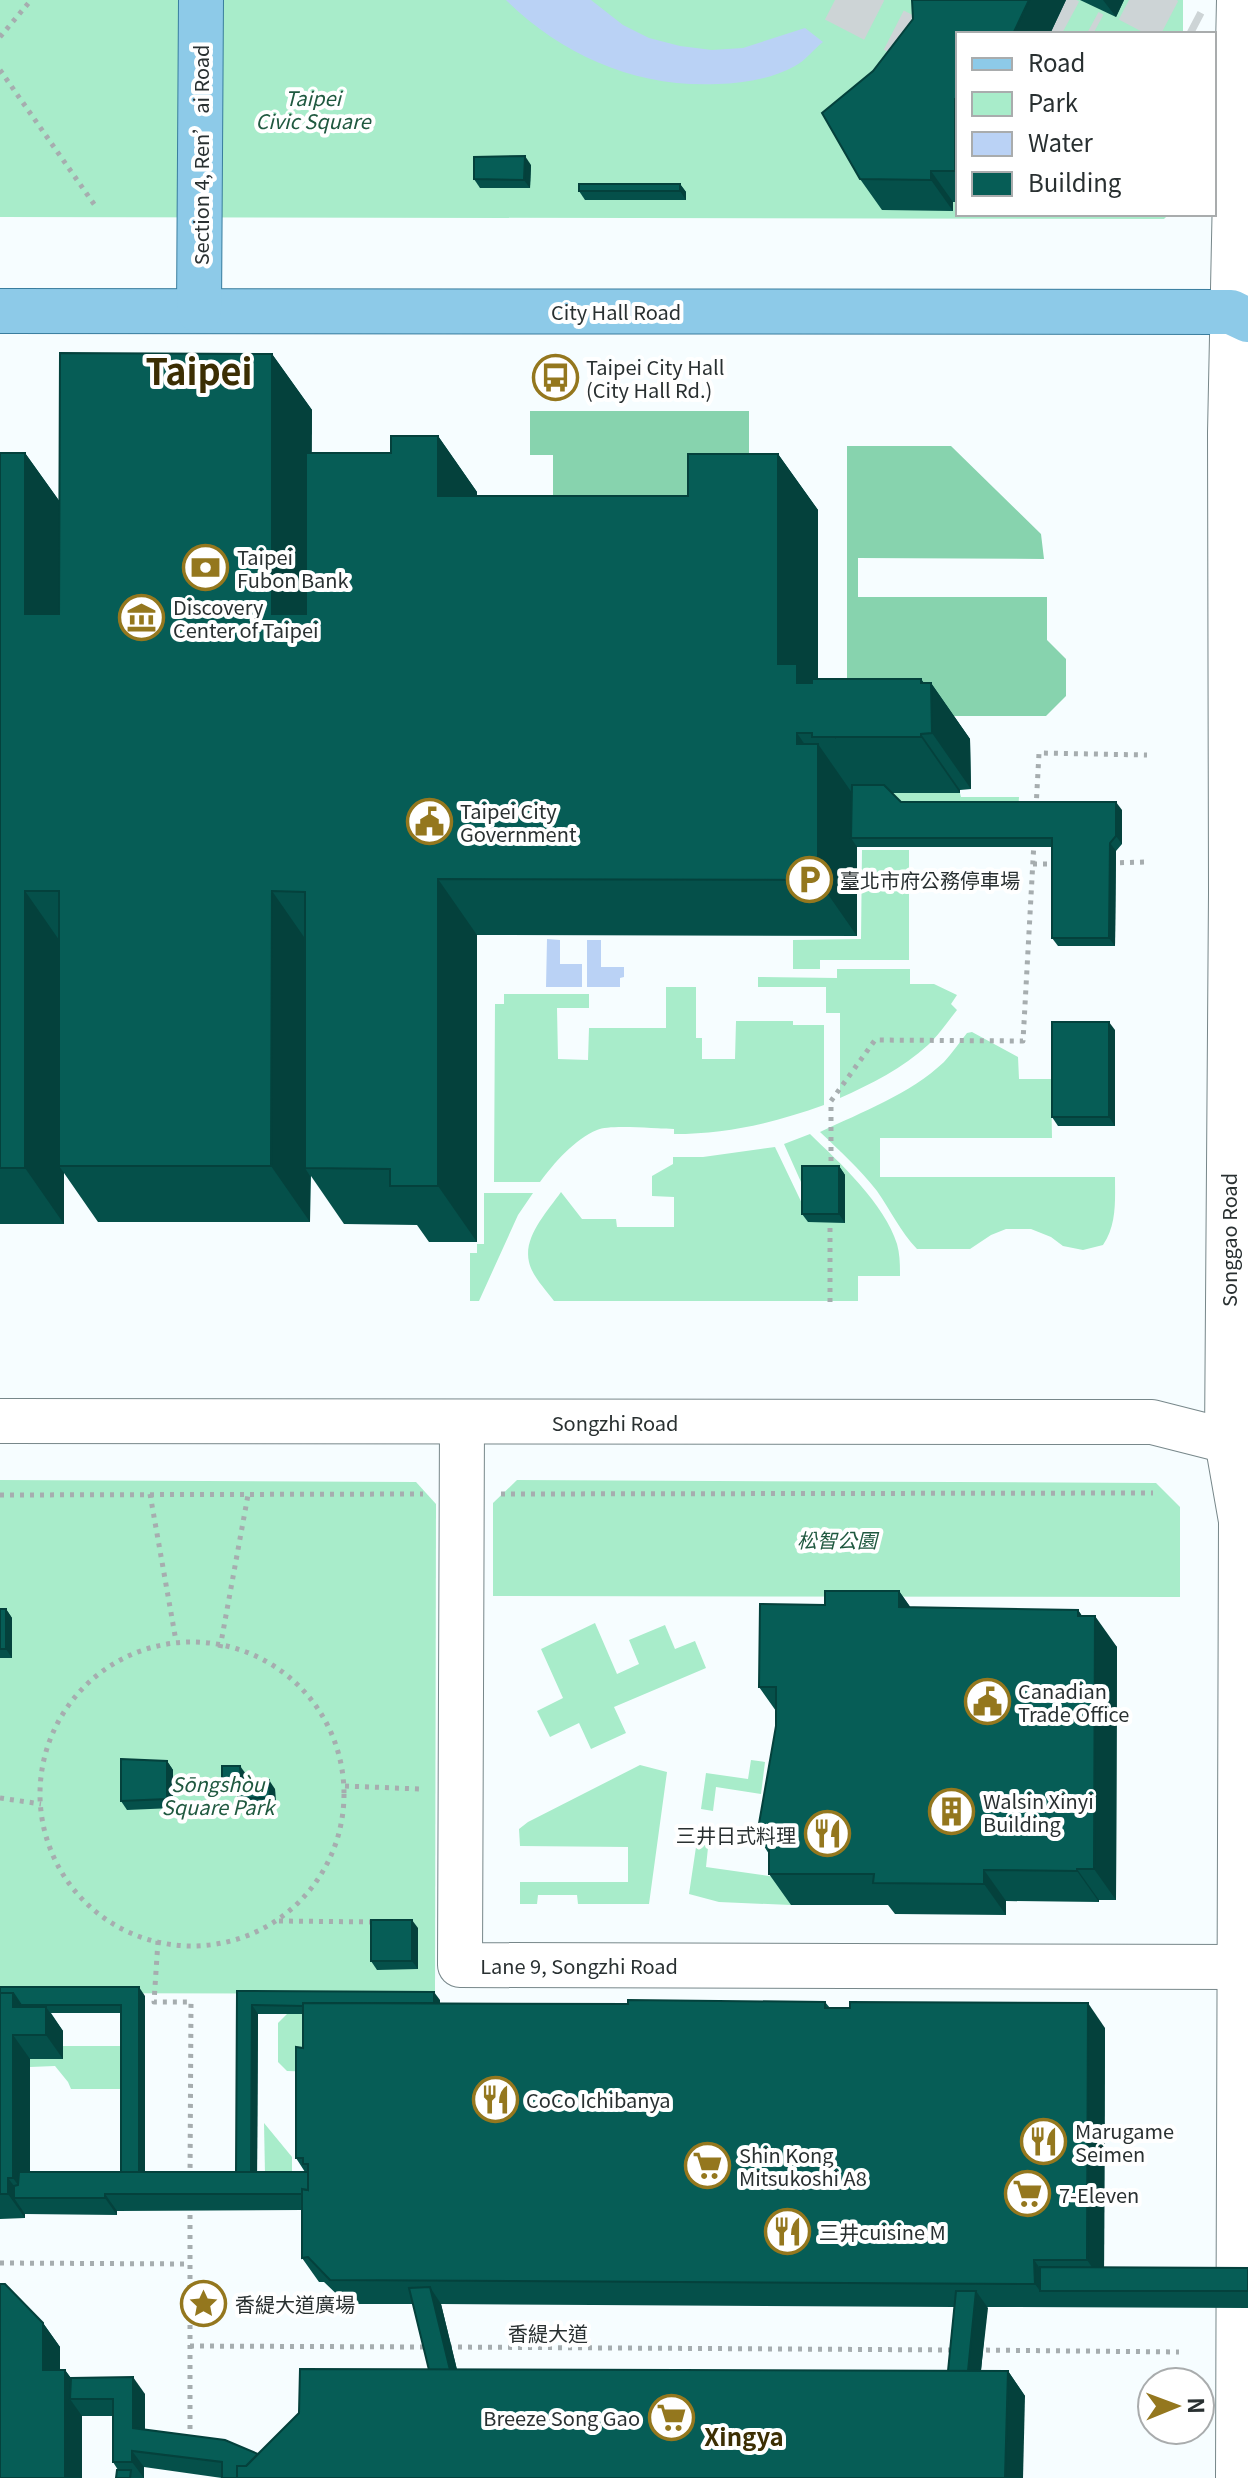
<svg xmlns="http://www.w3.org/2000/svg" width="1248" height="2478" viewBox="0 0 1248 2478" font-family="Georgia,'Noto Sans TC',serif">
	<rect width="100%" height="100%" fill="#f6fdff"/>
	<g fill="#a8ecca">
		<path d="M0 0H1183V34H958V214H1169L1164 219 0 217Z"/>
		<path d="M890 793H960L961 797H1019L1018 811 907 810Z"/>
		<path d="M862 850H909V960H820V969H793V940L861 939Z"/>
		<path d="M837 969H910V984H934L957 995 951 1004 957 1010C948 1021 939 1035 928 1045 903 1068 871 1084 840 1098V1013H826V987H758V977L837 978Z"/>
		<path d="M666 987H696V1038H702V1059H735L736 1021H793V1025H824V1105C774 1123 727 1134 674 1134V1129C657 1129 610 1124 597 1130 575 1139 554 1163 540 1182H494L495 1004H504V994H589V1008H557L558 1059 588 1060 589 1028H666Z"/>
		<path d="M972 1032 1018 1057 1019 1079H1051L1052 1138H880V1177H1115C1115 1200 1117 1225 1103 1245L1083 1250 1063 1246 1051 1237 1031 1229H1006L991 1235 970 1249H917C900 1231 891 1211 877 1191 860 1169 840 1151 820 1132 862 1112 910 1094 944 1062 952 1053 960 1042 967 1033Z"/>
		<path d="M810 1134C839 1162 885 1204 897 1244 900 1255 900 1265 900 1276H858V1301H554C546 1290 532 1276 529 1262 523 1237 547 1212 561 1192L582 1219H616L617 1227H674V1197L652 1196V1176L673 1164V1157H703L775 1147 808 1216V1184L801 1182 784 1144Z"/>
		<path d="M484 1193H533L518 1215 479 1301H470V1253H477V1244H484Z"/>
		<path d="M0 1480 416 1482 436 1504 435 1994 0 1993Z"/>
		<path d="M517 1480 1156 1483 1180 1507V1597L493 1596V1503Z"/>
		<path d="M595 1623 617 1674 639 1664 629 1640 665 1625 675 1649 695 1641 706 1668 614 1707 626 1733 591 1749 579 1723 550 1737 537 1711 563 1698 541 1649Z"/>
		<path d="M751 1760 765 1762 761 1794 716 1787 713 1811 701 1809 706 1773 748 1779Z"/>
		<path d="M640 1765 667 1772 649 1904H578L577 1895H538L537 1904H520V1882H628V1847L520 1846 519 1829 528 1822Z"/>
		<path d="M699 1827 710 1828 706 1867 791 1879V1905L719 1902 689 1894Z"/>
		<path d="M287 2014H320V2072L287 2071 278 2062V2023Z"/>
		<path d="M63 2046H125V2089H71L68 2082 55 2066 30 2067V2059H63Z"/>
		<path d="M264 2123 292 2157V2182L265 2174Z"/>
	</g>
	<g fill="#87d3ae">
		<path d="M530 411H749V510L553 509V455H530Z"/>
		<path d="M847 446H951L1041 534 1044 559 858 558V597H1047V640L1066 659V696L1046 716H847Z"/>
	</g>
	<g fill="#bad2f5">
		<path d="M506 0H591L623 25 649 38 680 46 712 50 743 48 805 28 823 42C814 49 805 61 795 66 772 79 743 83 718 84 637 88 563 56 506 0Z"/>
		<path d="M547 939 560 940V964H582V987H546Z"/>
		<path d="M587 940H601V967H624V977L620 978V987H587Z"/>
	</g>
	<g fill="none" stroke-linecap="round" stroke-linejoin="round">
		<g stroke="#cdd4d6" stroke-width="44" stroke-dasharray="44 22" stroke-linecap="butt">
			<path d="M835 0 958 63"/>
			<path d="M1030 0 1093 34"/>
			<path d="M1129 0 1194 34"/>
		</g>
		<defs>
			<g id="minor">
				<path d="M0 1421 1152 1422 1227 1441"/>
				<path d="M462 1422 460 1965 1239 1967"/>
				<path d="M1238 2478 1241 1521 1227 1441 1231 893 1230 433 1239 0"/>
			</g>
			<g id="major">
				<path d="M0 311 1231 312 1248 320"/>
				<path d="M199 311 201 0"/>
			</g>
		</defs>
		<use href="#minor" stroke="#77878a" stroke-width="46"/>
		<use href="#major" stroke="#397d9e" stroke-width="46"/>
		<g stroke="#a6adaf" stroke-width="5" stroke-dasharray="4 6" stroke-linecap="butt">
			<path d="M0 37 31 0"/>
			<path d="M0 70 96 207"/>
			<path d="M1036 808 1039 753 1147 755"/>
			<path d="M1110 863 1145 862"/>
			<path d="M1033 864H1056"/>
			<path d="M831 1171V1101L875 1040 1023 1041 1034 842"/>
			<path d="M830 1302V1217"/>
			<path d="M150 1494 176 1641"/>
			<path d="M501 1494 1153 1493"/>
			<path d="M0 1495 423 1494"/>
			<circle cx="192" cy="1794" r="152"/>
			<path d="M220 1648 248 1495"/>
			<path d="M345 1786 420 1789"/>
			<path d="M0 1798 41 1804"/>
			<path d="M279 1921 377 1922"/>
			<path d="M158 1941 154 2002H191L190 2179"/>
			<path d="M0 2263 190 2264"/>
			<path d="M190 2346 430 2347"/>
			<path d="M448 2347 954 2350"/>
			<path d="M976 2350 1179 2352"/>
			<path d="M190 2439V2205"/>
		</g>
		<use href="#minor" stroke="#fff" stroke-width="44"/>
		<use href="#major" stroke="#8dcae8" stroke-width="44"/>
	</g>
	<g fill="#05504a" fill-rule="evenodd">
		<path d="M912 0H1066L1050 34H958V202H953V211L882 210 860 179 822 113 873 71 913 19Z"/>
		<path d="M1080 0H1124L1116 17Z"/>
		<path d="M531 165 530 188H480L474 179Z"/>
		<path d="M680 184 686 192V200H585L579 191Z"/>
		<path d="M272 354 312 410 311 453H391L438 436 477 492V496H688L778 454 818 510V679H921L924 683H931L970 739 971 789 960 790V793H892L901 802 1122 810V844L1116 851 1115 946H1058L1052 938V847H857V936L477 935V1242H429L417 1225 344 1224 311 1176 310 1222H98L64 1173V1224H0V453H25L60 502Z"/>
		<path d="M1115 1030V1126H1058L1052 1117Z"/>
		<path d="M839 1166 845 1175V1223L808 1222 802 1214Z"/>
		<path d="M899 1591 910 1607 1078 1610 1082 1616 1117 1647 1116 1900H1099V1902L1006 1901V1915L895 1914 888 1905H791L769 1874V1854L757 1835 776 1726V1711L759 1687 825 1605Z"/>
		<path d="M0 1609H6L12 1618V1658H0Z"/>
		<path d="M167 1761 173 1770V1808L127 1810 121 1801Z"/>
		<path d="M246 1774V1780L275 1789 276 1807H244L238 1798V1792L228 1791 222 1783Z"/>
		<path d="M418 1928V1969L377 1970 371 1961Z"/>
		<path d="M0 1987 145 1996V2172H236L237 1991 440 2000V2003L628 2004 825 2002 830 2008 1105 2028 1104 2268H1248V2308L987 2307 981 2371H1008L1025 2396 222 2478 144 2467V2478H116L118 2470 113 2462V2416H82V2478L43 2323 60 2347V2370H65L71 2378 145 2394V2429L258 2454 429 2370 413 2304H347L324 2282H319L302 2258V2210L117 2211V2215L25 2214V2218L0 2219ZM51 2013H121V2172H30V2059H63V2031ZM258 2014H303V2048L296 2158 305 2172H257ZM441 2304 954 2307 948 2371 457 2370Z"/>
	</g>
	<g fill="#04413c">
		<path d="M1029 0H1066L1050 34H1013Z"/>
		<path d="M1103 0H1124L1116 17Z"/>
		<path d="M955 99 958 103V175L955 171Z"/>
		<path d="M525 156 531 165 530 188 524 180Z"/>
		<path d="M931 171 953 202V211L931 180Z"/>
		<path d="M680 184 686 192V200L680 191Z"/>
		<path d="M272 354 312 410 311 670 272 614Z"/>
		<path d="M438 436 477 492V552L438 496Z"/>
		<path d="M25 453 65 509 64 670 25 614Z"/>
		<path d="M778 454 818 510V694L836 720V739L817 712 778 664Z"/>
		<path d="M921 679 931 694V683L970 739 971 789 932 733Z"/>
		<path d="M797 733 818 764V744L857 800 851 838 857 847V936L818 880 797 744Z"/>
		<path d="M921 734 960 790V793L921 737Z"/>
		<path d="M1116 802 1122 810V844L1116 836Z"/>
		<path d="M1110 843 1116 851 1115 946 1109 938Z"/>
		<path d="M438 879 477 935V1242L438 1186Z"/>
		<path d="M25 891 64 947 59 1166 64 1173V1224L25 1168Z"/>
		<path d="M272 891 311 947 305 1168 310 1176V1222L271 1166Z"/>
		<path d="M1109 1022 1115 1030V1126L1109 1117Z"/>
		<path d="M839 1166 845 1175V1223L839 1214Z"/>
		<path d="M899 1591 921 1622 899 1607Z"/>
		<path d="M6 1609 12 1618V1658L6 1649Z"/>
		<path d="M1078 1610 1095 1635V1616L1117 1647 1116 1900 1094 1869Z"/>
		<path d="M167 1761 173 1770V1808L167 1799Z"/>
		<path d="M240 1766 246 1774 247 1789 241 1780Z"/>
		<path d="M269 1780 275 1789 276 1807 270 1798Z"/>
		<path d="M1077 1869 1099 1900V1902L1077 1871Z"/>
		<path d="M984 1870 1006 1901V1915L984 1884Z"/>
		<path d="M412 1920 418 1928V1969L412 1961Z"/>
		<path d="M139 1987 145 1996V2189L139 2180Z"/>
		<path d="M434 1992 440 2000 439 2015 433 2006Z"/>
		<path d="M13 1993 30 2017 13 2007Z"/>
		<path d="M1088 2003 1105 2028 1104 2284 1087 2260Z"/>
		<path d="M252 2005 258 2014 257 2188 251 2180Z"/>
		<path d="M46 2007 63 2031V2059L46 2035Z"/>
		<path d="M13 2035 30 2059V2198H27L13 2178Z"/>
		<path d="M8 2178 23 2198H14L25 2214V2218L8 2194Z"/>
		<path d="M105 2194 117 2211V2215L105 2198Z"/>
		<path d="M1034 2260 1051 2284 1040 2291 1035 2284Z"/>
		<path d="M430 2287 441 2304 463 2394 451 2377Z"/>
		<path d="M976 2291 988 2308 978 2396 967 2379Z"/>
		<path d="M43 2323 60 2347V2394L43 2370Z"/>
		<path d="M65 2370 82 2394 70 2399 82 2416V2478H65Z"/>
		<path d="M1008 2371 1025 2396 1023 2478H1005Z"/>
		<path d="M133 2377 145 2394V2445L133 2428Z"/>
		<path d="M132 2451 144 2467V2478L132 2462Z"/>
	</g>
	<g fill="#065d56" stroke="#04413c" stroke-width="2">
		<path d="M912 0H1029L1013 34H958V99H955V171H931V180L860 179 822 113 873 71 913 19Z"/>
		<path d="M525 156 524 180 474 179V157Z"/>
		<rect x="579" y="184" width="101" height="7"/>
		<path d="M60 353 272 354V614H306V453H391V436H438V496H688V454H778V664H797V683H812V679H921V683H931L932 733 921 734V737H812V733H797V744H818V880L438 879V1186H390V1169L305 1168V892L272 891 271 1166H59V891H25V1168H0V453H25V614H59Z"/>
		<path d="M852 785H884L901 802H1116V836L1110 843 1109 938H1052V838H851Z"/>
		<rect x="1052" y="1022" width="57" height="95"/>
		<rect x="802" y="1166" width="37" height="48"/>
		<path d="M825 1591H899V1607L1078 1610V1616H1095L1094 1869H1077V1871L984 1870V1884L873 1883 874 1874H769V1838L757 1835 776 1726V1687H759L760 1604 825 1605Z"/>
		<rect x="0" y="1609" width="6" height="40"/>
		<path d="M121 1759 167 1761V1799L121 1801Z"/>
		<path d="M222 1766H240L241 1780H269L270 1798H238V1783H222Z"/>
		<rect x="371" y="1920" width="41" height="41"/>
		<path d="M0 1987H139V2172H121V2005H21L13 1993H0Z"/>
		<path d="M237 1991 434 1992V2003H303V2006L252 2005 251 2172H236Z"/>
		<path d="M0 1993H13V2007H46V2035H13V2178H8V2194H0Z"/>
		<path d="M628 2000 825 2002V2008H850V2002L1088 2003 1087 2260H1034L1035 2284 330 2280 308 2257 302 2258V2189L308 2190V2164H303V2158H296V2047L303 2048V2003L628 2004Z"/>
		<path d="M19 2172H308V2190L302 2189V2194H105V2198H14V2186L18 2185Z"/>
		<path d="M1040 2267 1248 2268V2291H1040Z"/>
		<path d="M0 2284H5L43 2323V2370H65V2478H0Z"/>
		<path d="M430 2287 450 2370H429L409 2288Z"/>
		<path d="M956 2291H976L968 2371H948Z"/>
		<path d="M300 2369 1008 2371 1005 2478H237V2466H246L299 2413Z"/>
		<path d="M133 2377V2428L225 2440 258 2454 246 2466H237V2478H222V2462L132 2451V2462H113V2399H70L71 2378Z"/>
		<path d="M117 2470H131L130 2478H116Z"/>
	</g>
	<defs>
		<symbol id="bus-ring" viewBox="-11 -11 22 22"><circle r="9.5" fill="#fff" stroke="#94771e" stroke-width="1.5"/><path d="M-5-6H5V4H4V6H2V4H-2V6H-4V4H-5ZM-3.5-4V0h7V-4ZM-3.5 1.2v1.5H-2V1.2ZM2 1.2v1.5H3.5V1.2Z" fill="#94771e"/></symbol>
		<symbol id="bank-ring" viewBox="-11 -11 22 22"><circle r="9.5" fill="#fff" stroke="#94771e" stroke-width="1.5"/><path d="M-6-4H6V4H-6ZM0-2.3a2.3 2.3 0 1 0 0 4.6a2.3 2.3 0 1 0 0-4.6Z" fill="#94771e"/></symbol>
		<symbol id="museum-ring" viewBox="-11 -11 22 22"><circle r="9.5" fill="#fff" stroke="#94771e" stroke-width="1.5"/><path d="M0-6L6-3V-2H-6V-3ZM-5-1h2V3h-2ZM-1-1h2V3h-2ZM3-1h2V3H3ZM-6 4H6V6H-6Z" fill="#94771e"/></symbol>
		<symbol id="civic-ring" viewBox="-11 -11 22 22"><circle r="9.5" fill="#fff" stroke="#94771e" stroke-width="1.5"/><path d="M-.6-6.5H3V-4.5H.6V-3L4-1V1h2V6H-6V1h2V-1L-.6-3ZM-1.2 2.5V6h2.4V2.5Z" fill="#94771e"/></symbol>
		<symbol id="parking-ring" viewBox="-11 -11 22 22"><circle r="9.5" fill="#fff" stroke="#94771e" stroke-width="1.5"/><path d="M-3.5-5.5H1a3.5 3.5 0 0 1 0 7H-1V5.5H-3.5ZM-1-3.4V-.6H.8a1.4 1.4 0 0 0 0-2.8Z" fill="#94771e"/></symbol>
		<symbol id="building-ring" viewBox="-11 -11 22 22"><circle r="9.5" fill="#fff" stroke="#94771e" stroke-width="1.5"/><path d="M-4-6H4V6H1V3H-1V6H-4ZM-2.5-4.3h1.7v1.8h-1.7ZM.8-4.3h1.7v1.8H.8ZM-2.5-1h1.7V.8h-1.7ZM.8-1h1.7V.8H.8Z" fill="#94771e"/></symbol>
		<symbol id="restaurant-ring" viewBox="-11 -11 22 22"><circle r="9.5" fill="#fff" stroke="#94771e" stroke-width="1.5"/><path d="M-5-6h1v4h1v-4h1v4h1v-4h1v5L-1.5 .5V6h-2V.5L-5-1ZM5-6V6H3V1.5H1.5Q1.5-4 5-6Z" fill="#94771e"/></symbol>
		<symbol id="supermarket-ring" viewBox="-11 -11 22 22"><circle r="9.5" fill="#fff" stroke="#94771e" stroke-width="1.5"/><path d="M-6-5.5h2.5l.6 2H6L4.5 2H-2.5L-4.4-4H-6ZM-1.5 3.2a1.3 1.3 0 1 0 .1 0ZM3 3.2a1.3 1.3 0 1 0 .1 0Z" fill="#94771e"/></symbol>
		<symbol id="sight-ring" viewBox="-11 -11 22 22"><circle r="9.5" fill="#fff" stroke="#94771e" stroke-width="1.5"/><path d="M0-6L1.8-2.2L6-1.7L2.9 1.2L3.7 5.4L0 3.3L-3.7 5.4L-2.9 1.2L-6-1.7L-1.8-2.2Z" fill="#94771e"/></symbol>
	</defs>
	<g fill-rule="evenodd">
		<use href="#bus-ring" x="530" y="352" width="51" height="51"/>
		<use href="#bank-ring" x="180" y="542" width="51" height="51"/>
		<use href="#museum-ring" x="116" y="592" width="51" height="51"/>
		<use href="#civic-ring" x="404" y="796" width="51" height="51"/>
		<use href="#parking-ring" x="784" y="854" width="51" height="51"/>
		<use href="#civic-ring" x="962" y="1676" width="51" height="51"/>
		<use href="#building-ring" x="926" y="1786" width="51" height="51"/>
		<use href="#restaurant-ring" x="802" y="1808" width="51" height="51"/>
		<use href="#restaurant-ring" x="470" y="2074" width="51" height="51"/>
		<use href="#restaurant-ring" x="1018" y="2116" width="51" height="51"/>
		<use href="#supermarket-ring" x="682" y="2140" width="51" height="51"/>
		<use href="#supermarket-ring" x="1002" y="2168" width="51" height="51"/>
		<use href="#restaurant-ring" x="762" y="2206" width="51" height="51"/>
		<use href="#sight-ring" x="178" y="2278" width="51" height="51"/>
		<use href="#supermarket-ring" x="646" y="2392" width="51" height="51"/>
	</g>
	<g text-anchor="middle" dominant-baseline="central" stroke-width="8" stroke-linejoin="round" paint-order="stroke">
		<g font-size="20" font-style="italic" fill="#205940" stroke="#fff">
			<text x="313" y="97">Taipei<tspan x="313" dy="23">Civic Square</tspan></text>
			<text x="837" y="1539">松智公園</text>
			<text x="218" y="1783">Sōngshòu<tspan x="218" dy="23">Square Park</tspan></text>
		</g>
		<g font-size="20" fill="#293031" stroke="#fff">
			<text transform="translate(200 155) rotate(-90)">Section 4, Ren’ai Road</text>
			<text x="616" y="311">City Hall Road</text>
			<text transform="translate(1228 1240) rotate(-90)">Songgao Road</text>
			<text x="615" y="1422">Songzhi Road</text>
			<text x="579" y="1965">Lane 9, Songzhi Road</text>
			<text x="548" y="2332">香緹大道</text>
		</g>
		<g font-size="20" fill="#293031" stroke="#fff" text-anchor="start">
			<text x="586" y="366">Taipei City Hall<tspan x="586" dy="23">(City Hall Rd.)</tspan></text>
			<text x="237" y="556">Taipei<tspan x="237" dy="23">Fubon Bank</tspan></text>
			<text x="173" y="606">Discovery<tspan x="173" dy="23">Center of Taipei</tspan></text>
			<text x="460" y="810">Taipei City<tspan x="460" dy="23">Government</tspan></text>
			<text x="840" y="879">臺北市府公務停車場</text>
			<text x="1018" y="1690">Canadian<tspan x="1018" dy="23">Trade Office</tspan></text>
			<text x="983" y="1800">Walsin Xinyi<tspan x="983" dy="23">Building</tspan></text>
			<text x="796" y="1834" text-anchor="end">三井日式料理</text>
			<text x="526" y="2099">CoCo Ichibanya</text>
			<text x="1075" y="2130">Marugame<tspan x="1075" dy="23">Seimen</tspan></text>
			<text x="739" y="2154">Shin Kong<tspan x="739" dy="23">Mitsukoshi A8</tspan></text>
			<text x="1059" y="2194">7-Eleven</text>
			<text x="819" y="2231">三井cuisine M</text>
			<text x="235" y="2303">香緹大道廣場</text>
			<text x="640" y="2417" text-anchor="end">Breeze Song Gao</text>
		</g>
		<g font-size="24" font-weight="bold" fill="#3c2e03" stroke="#fff">
			<text x="744" y="2435">Xingya</text>
		</g>
		<g font-size="36" font-weight="bold" fill="#3c2e03" stroke="#fff">
			<text x="199" y="369">Taipei</text>
		</g>
	</g>
	<rect x="956" y="32" width="260" height="184" fill="#ffffff" stroke="#a9acad" stroke-width="2"/>
	<rect x="972" y="58" width="40" height="12" fill="#8dcae8" stroke="#a9acad" stroke-width="2"/>
	<text x="1028" y="72" font-size="24" fill="#293031">Road</text>
	<rect x="972" y="92" width="40" height="24" fill="#a8ecca" stroke="#a9acad" stroke-width="2"/>
	<text x="1028" y="112" font-size="24" fill="#293031">Park</text>
	<rect x="972" y="132" width="40" height="24" fill="#bad2f5" stroke="#a9acad" stroke-width="2"/>
	<text x="1028" y="152" font-size="24" fill="#293031">Water</text>
	<rect x="972" y="172" width="40" height="24" fill="#065d56" stroke="#a9acad" stroke-width="2"/>
	<text x="1028" y="192" font-size="24" fill="#293031">Building</text>
	<g transform="translate(1176 2406) rotate(89)"><circle r="38" fill="#ffffff" stroke="#a9acad" stroke-width="2"/>
	<path d="M0-6L14 30L0 20L-14 30Z" fill="#94771e"/>
	<text y="-12" font-size="22" font-weight="bold" text-anchor="middle" fill="#293031">N</text>
	</g>
</svg>
